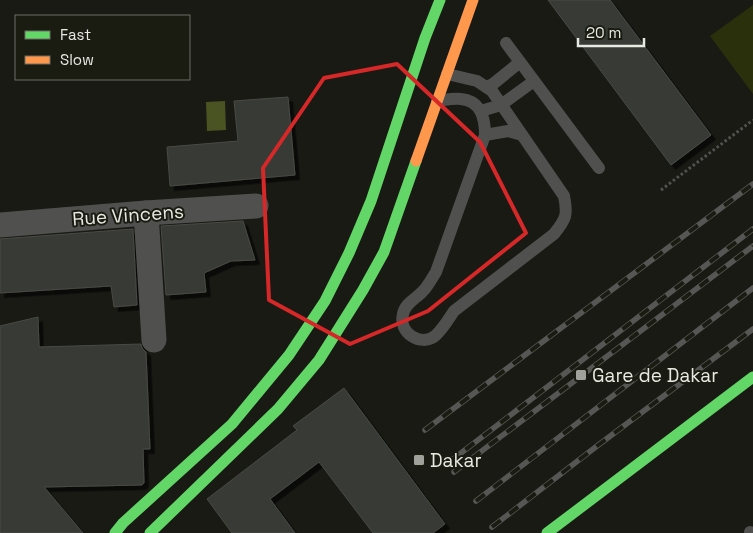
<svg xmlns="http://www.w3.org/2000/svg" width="753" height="533" viewBox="0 0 753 533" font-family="'Space Grotesk',sans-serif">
	<defs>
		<filter id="shadow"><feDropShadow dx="4.5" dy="4.5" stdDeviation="0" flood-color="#0009"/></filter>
	</defs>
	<rect width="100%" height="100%" fill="#191a14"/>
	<path fill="#2a300c" d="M753 5V94L710 36Z"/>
	<path fill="#4a5322" d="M225 101 226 130 207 131 206 102Z"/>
	<g fill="#383a34" stroke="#494a45" filter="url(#shadow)">
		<path d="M548 0H610L711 135 671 165Z"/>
		<path d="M288 97 295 175 170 186 167 147 238 141 234 101Z"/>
		<path d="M243 221 255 260 231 261 204 273 206 292 166 295 161 226Z"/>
		<path d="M133 229 137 305 114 307 111 286 0 293V239Z"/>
		<path d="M38 317 39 347 141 344 142 348 146 352 150 449H143L144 483 142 485 44 487 83 533H0V326Z"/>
		<path d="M344 388 445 524 433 533H373L319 462 270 499 295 533H232L207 499 297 430 293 426Z"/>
	</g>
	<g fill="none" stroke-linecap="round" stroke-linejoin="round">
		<path stroke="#525350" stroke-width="3" stroke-dasharray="2.5 2.5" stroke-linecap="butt" d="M661 190 753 120"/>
		<g stroke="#50504f" stroke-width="12">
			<path d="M506 43 599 168"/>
			<path d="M486 87 493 84 520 62"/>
			<path d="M437 101C445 100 454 98 461 99 481 101 485 118 485 135L436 272C432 278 428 286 423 291 416 299 405 303 403 314 398 333 421 347 435 336 443 329 448 320 454 311L554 234C566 219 568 215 564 196L492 91 477 81 447 74"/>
			<path d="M481 111 501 105 534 81"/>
			<path d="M485 135 508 131 522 135"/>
			<path d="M750 532 751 533"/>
		</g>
		<g stroke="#50504f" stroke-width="25">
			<path d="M146 213 154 340"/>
			<path d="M0 225 146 213 256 206"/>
		</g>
		<g stroke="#63d668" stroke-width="11">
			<path d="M115 533 123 523 232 424 289 355 325 301 349 253 371 201 425 38 440 0"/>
			<path d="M150 533 278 409 319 360 363 290 384 252 416 161"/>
			<path d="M547 533 753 377"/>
		</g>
		<path stroke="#ff974d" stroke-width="11" d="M416 161 473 0"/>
		<defs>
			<g id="rail">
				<path d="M425 430 753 184"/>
				<path d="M448 463 753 229"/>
				<path d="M454 472 753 246"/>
				<path d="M476 501 753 288"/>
				<path d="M492 527 597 446 753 329"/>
			</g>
		</defs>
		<use href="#rail" stroke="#565754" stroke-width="5.5"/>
		<use href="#rail" stroke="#1a1c12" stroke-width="4" stroke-dasharray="11" stroke-linecap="butt"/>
	</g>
	<path fill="none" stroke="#d62828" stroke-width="4" stroke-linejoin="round" d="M397 64 480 142 526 233 428 311 350 344 269 300 263 168 324 78Z"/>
	<g fill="#9fa19a" stroke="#1a1c12" stroke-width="2">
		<rect x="575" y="369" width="12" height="12" rx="2.5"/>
		<rect x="413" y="454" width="12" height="12" rx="2.5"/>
	</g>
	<g text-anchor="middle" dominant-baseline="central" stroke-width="4" stroke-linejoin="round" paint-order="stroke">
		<g font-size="19" fill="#e7e9e2" stroke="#1a1c12">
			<text transform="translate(128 215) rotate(-4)">Rue Vincens</text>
		</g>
		<g font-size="19" fill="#e7e9e2" stroke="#1a1c12" text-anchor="start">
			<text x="592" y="375">Gare de Dakar</text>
			<text x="430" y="460">Dakar</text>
		</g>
	</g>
	<rect x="15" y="15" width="175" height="65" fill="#1a1c12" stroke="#6c6e65"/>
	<rect x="25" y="31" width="25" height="8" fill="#63d668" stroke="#6c6e65"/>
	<text x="60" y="40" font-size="15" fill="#e7e9e2">Fast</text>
	<rect x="25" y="56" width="25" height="8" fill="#ff974d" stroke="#6c6e65"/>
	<text x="60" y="65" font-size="15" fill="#e7e9e2">Slow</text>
	<path d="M578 38v8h66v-8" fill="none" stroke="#e7e9e2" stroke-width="2.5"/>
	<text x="586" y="38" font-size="15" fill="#e7e9e2" stroke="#1a1c12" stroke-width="4" paint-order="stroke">20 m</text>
</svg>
